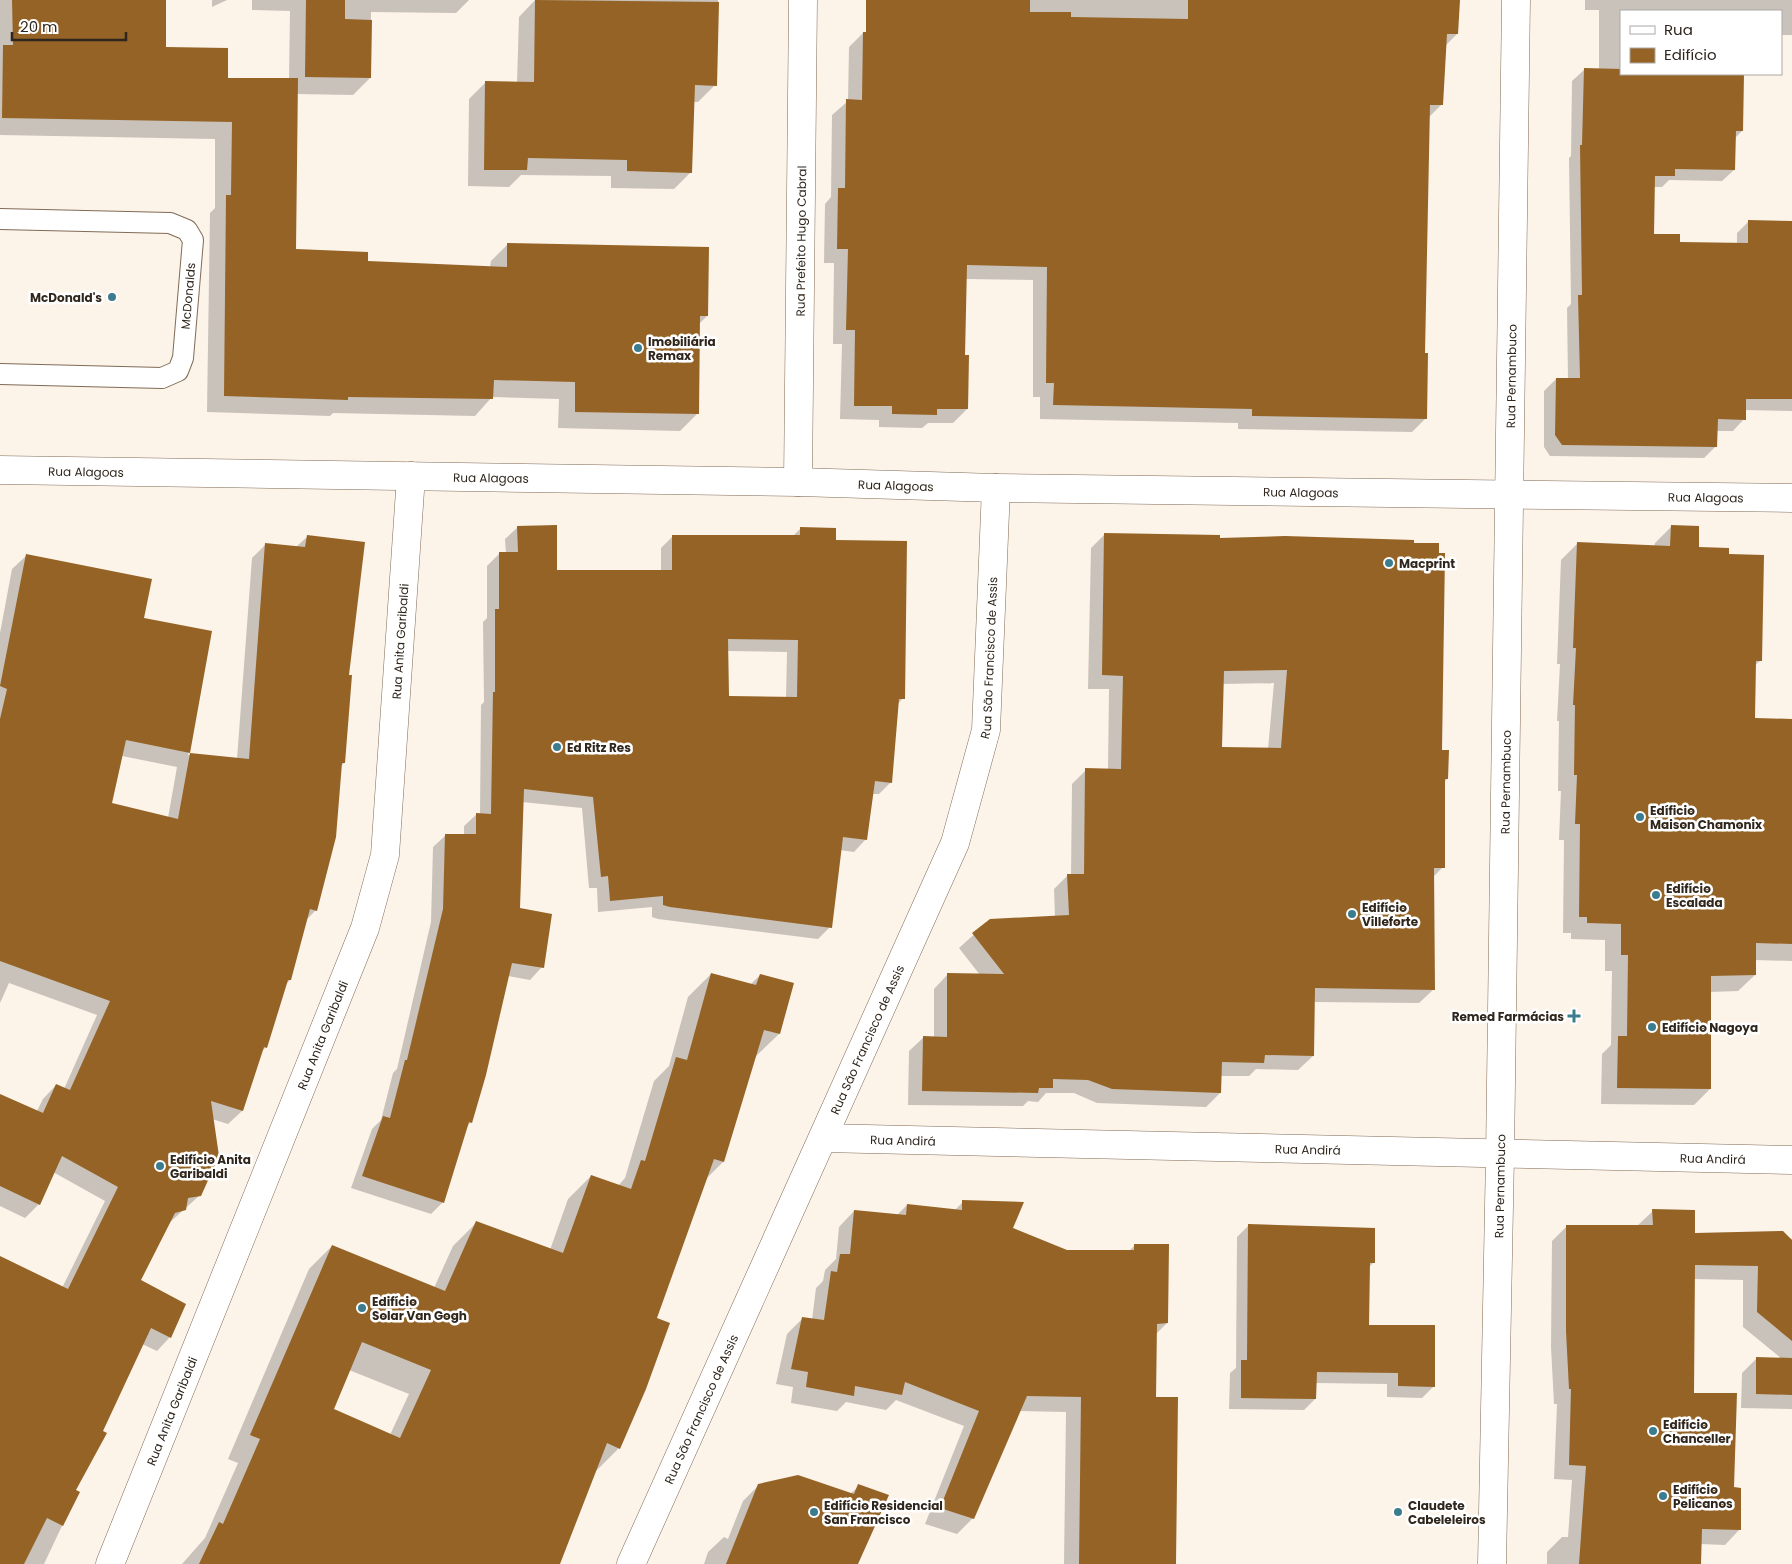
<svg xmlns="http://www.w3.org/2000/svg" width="1792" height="1564" viewBox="0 0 1792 1564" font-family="Poppins,sans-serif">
	<rect width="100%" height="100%" fill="#fcf3e9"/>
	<g fill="#0003" fill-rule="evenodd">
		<path d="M0 0H165L164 49 227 79 289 80 290 11 252 10V0H469L456 13 371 12 370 78 353 95 297 94 295 250 366 262 490 267 491 261 507 245 707 316 699 324 697 414 680 431 558 428 559 399 492 397 475 416 333 413 330 416 207 412 210 213 215 208V139L0 135Z"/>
		<path d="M212 0H227L212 7Z"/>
		<path d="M535 0H718L715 85 698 102H693L691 172 674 189 611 188V176L521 175 509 187 468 186 469 99 486 82 517 83 519 17Z"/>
		<path d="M884 0H1459L1457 34 1445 46 1442 104 1428 118 1423 354 1426 418 1412 432 1238 429V423L1040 419V397H1033V280L966 279 964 356 967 409 953 423H928L922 428 879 427V420L840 419 842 344H833L834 263H824L825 204 831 197 832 115 848 101 849 47 863 33H883Z"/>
		<path d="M1585 0H1792V35H1781V11H1621V74H1743L1742 131 1735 138 1734 170 1722 181 1669 180 1662 187H1654L1653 235 1679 243 1737 244V233L1748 222H1792V411L1744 410V419L1733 431H1716V446L1704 458 1550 456 1544 447V391L1556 379H1568L1567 308 1571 304 1569 158 1571 156 1572 81 1584 70H1599V10H1585Z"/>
		<path d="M518 527 556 571H661V548L673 536H793L801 528 834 541 903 698 898 704 891 782 879 794H872L866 839 854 852 840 850 830 927 818 939 658 919 652 917V907L598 912 597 888H589L582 808 522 802 518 909 542 967 530 980 508 976 471 1122 466 1127 443 1202 431 1214 351 1188 372 1129 381 1120 393 1073 397 1069 431 922 433 847 446 835H464V826L477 814H480L481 705 484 702 483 622 487 618V566L499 554H506L505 539ZM727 651 787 652 786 698 728 697Z"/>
		<path d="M1671 527 1697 548 1760 661 1754 666V719L1792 720V961L1755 960V975L1738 991 1710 992V1089L1694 1105 1601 1104 1602 1054 1611 1045 1612 971H1605V940L1571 939V933H1563L1564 840H1559L1561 791H1558L1559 721H1557L1560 664H1557L1561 560 1578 543 1654 547 1655 543Z"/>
		<path d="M1105 534 1219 540 1441 751 1447 779 1444 782 1443 867 1433 877 1434 989 1419 1003 1313 1002V1056L1298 1070 1256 1069 1249 1076H1220V1093L1206 1107 1097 1103 1074 1093H1046L1038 1102 1028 1101 1023 1106 908 1105 909 1051 924 1037 934 1038V989L948 974 980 975 959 948 990 920 1055 917 1054 889 1068 875H1071L1072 784 1086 770H1108L1109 689H1088L1091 548ZM1274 683 1268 749 1221 748 1222 684Z"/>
		<path d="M307 537 347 676 344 763 341 766 316 910 306 920 290 980 285 985 266 1047 261 1052 242 1111 228 1124 212 1119 200 1195 168 1224 139 1281 170 1337 157 1351 142 1344 75 1491 78 1492 44 1564H0V1257L62 1288 105 1201 53 1172 39 1204 25 1218 0 1206V1095L37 1111 43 1099 56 1085 64 1089 97 1015 9 983 0 1003V633L12 569 26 556 143 619 211 632 188 755 237 759 252 558 266 544 296 547ZM122 756 177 767 168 818 111 804Z"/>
		<path d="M711 974 750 985 760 975 779 1034 755 1057 723 1162 705 1180 656 1319 619 1448 596 1471 558 1564H182L205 1538 238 1463 228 1459 309 1269 332 1246 434 1288 453 1246 476 1223 550 1250 568 1199 591 1176 618 1186 625 1178 654 1081 669 1066 688 997ZM349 1370 409 1394 390 1435 332 1410Z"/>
		<path d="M963 1202 1011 1229 1067 1251H1129L1135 1245 1167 1323 1156 1334 1155 1398 1175 1564H1064L1066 1412 1019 1411 973 1518 957 1534 925 1524 964 1426 896 1400 886 1410 846 1402 837 1411 791 1403 793 1387 776 1384 787 1334 803 1318 812 1320 816 1288 823 1281 825 1270 836 1259 839 1227 854 1211 897 1215 907 1205 955 1210Z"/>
		<path d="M1653 1211 1694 1235 1792 1239V1409L1741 1408 1742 1373 1756 1359H1782L1743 1327V1280L1693 1279 1692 1394 1733 1489 1739 1530 1725 1545 1700 1544 1699 1564H1547V1552L1562 1537H1568L1572 1480 1554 1479 1557 1404H1554L1551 1347 1552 1241 1567 1226 1638 1225Z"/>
		<path d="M1249 1225 1374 1262 1368 1268 1367 1327 1434 1386 1422 1398 1387 1397V1384L1316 1383 1315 1399 1304 1410 1229 1409 1230 1373 1236 1368 1237 1237Z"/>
		<path d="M759 1485 850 1494 859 1486 856 1564H704L708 1552 724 1537 728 1539 743 1501Z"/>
	</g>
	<g fill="#956325" fill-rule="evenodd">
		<path d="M12 0H166V47L228 48V78H298L296 249 368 252V261L507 267V243L709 247 708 316H700L699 414 575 412V382L494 380 493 399 348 397V400L224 396 226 195H231L232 122 2 118 3 45H13Z"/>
		<path d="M306 0H345V19L372 20 371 78 305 77Z"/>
		<path d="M535 0 719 2 717 86 695 85 692 173 627 171V160L528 158 527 170H484L485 81 534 82Z"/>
		<path d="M866 0H1030V12H1071V17L1188 19V0H1460L1458 34H1447L1443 105H1430L1425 353H1428L1427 419 1252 416V409L1053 405 1054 383H1046L1047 267 967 265 965 355H969L968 409H937V415L892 414V406H854L855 330H846L848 249H837L838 188H845L846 99 862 100 863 32H866Z"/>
		<path d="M1584 68 1621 69V74H1744L1743 131H1736L1735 170 1675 169V176H1655L1654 234H1680V242L1748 243V220L1792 221V399H1746V420L1718 419 1717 447 1562 445 1555 435 1556 378H1580L1578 295H1582L1580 145H1582Z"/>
		<path d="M557 525V570H672V535H800V527L836 528V540L907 541 905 699H899L892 783 875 781 867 840 843 837 832 928 670 907 663 905V896L610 901 608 876 601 877 593 797 524 789 520 908 552 914 544 968 512 963 486 1075 472 1123 469 1122 444 1203 362 1176 383 1116 390 1118 405 1060H407L443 909 445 834H476V813L491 814 493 692H495V609H499V552H518L517 526ZM728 639 798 640 797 697 729 696Z"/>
		<path d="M1671 525 1699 526V547L1729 548V554L1764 555 1762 661H1756L1755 718 1792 719V944L1756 943V975L1711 976V1089L1617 1088 1618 1036H1627L1628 955H1621V924L1587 923V917H1579L1580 824H1575L1577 775H1574L1575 705H1573L1576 648H1573L1577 542 1670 546Z"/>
		<path d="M1104 533 1220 535V538L1285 536 1414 540V543H1439V553H1445L1442 750H1449L1448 779H1445V868H1434L1435 990 1315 988 1314 1056 1265 1055 1264 1063 1222 1062 1221 1093 1112 1089 1088 1080 1053 1079V1088H1039L1038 1093 922 1091 923 1036 947 1037V973L1004 974 972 933 990 919 1069 915 1067 874H1084L1085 768 1121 769 1123 676 1102 675ZM1287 670 1281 748 1222 747 1224 671Z"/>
		<path d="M307 535 365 542 349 675H352L345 763H342L336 837 317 911 310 909 291 980H288L267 1048 264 1047 243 1111 211 1101 219 1156 201 1196 188 1198 186 1210 175 1213 141 1280 186 1304 171 1338 151 1328 103 1431 107 1433 76 1490 80 1492 63 1526 47 1518 24 1564H0V1256L68 1289 118 1187 62 1156 40 1205 0 1186V1094L43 1113 56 1084 70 1090 110 1001 0 961V719L7 689 0 686 26 554 152 579 144 618 212 631 190 753 249 759 265 543 305 547ZM126 740 190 753 178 819 112 803Z"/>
		<path d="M711 973 756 985 760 974 794 983 780 1034 764 1030 724 1162 714 1159 657 1318 670 1323 646 1389 620 1449 607 1443 560 1564H199L219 1522 223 1524 260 1439 250 1435 332 1245 445 1291 476 1221 563 1253 591 1175 631 1189 641 1160 645 1161 676 1057 687 1060ZM362 1342 431 1370 400 1438 334 1409Z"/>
		<path d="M962 1200 1024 1202 1013 1228 1067 1250H1134V1244H1169L1168 1323 1157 1324 1156 1397H1178L1176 1564H1079L1081 1397 1027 1396 974 1519 940 1508 979 1411 905 1382 902 1395 855 1386 854 1396 806 1387 808 1372 791 1369 802 1317 824 1320 831 1271 837 1272 840 1254H850L854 1210 906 1215 907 1204 962 1210Z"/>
		<path d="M1652 1209 1695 1210V1233L1783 1231 1792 1240V1341L1757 1312 1758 1266 1695 1265 1694 1393H1737L1734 1487 1741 1488V1530L1702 1529 1701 1564H1579L1586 1466 1569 1465 1571 1389H1569L1566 1331V1225H1653Z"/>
		<path d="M1248 1224 1375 1228V1263H1370L1369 1325H1435V1387L1398 1386V1373L1317 1372 1316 1399 1241 1398V1360H1247Z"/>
		<path d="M1756 1357 1792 1358V1395L1756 1394Z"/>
		<path d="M798 1475 854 1494 858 1484 889 1495 858 1564H726L758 1484Z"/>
	</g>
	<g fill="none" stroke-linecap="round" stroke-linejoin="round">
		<defs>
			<path id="service" d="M0 219 170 223 187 230 193 240 183 358 178 371 162 378 0 374"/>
			<g id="minor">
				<path id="s1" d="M823 1138 1792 1160"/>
				<path id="s2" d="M110 1564 365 928 385 855 411 476"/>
				<path id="s3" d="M631 1564 955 843 986 730 996 488"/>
			</g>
			<g id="tertiary">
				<path id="s4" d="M0 470 798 482 996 488 1792 498"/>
				<path id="s5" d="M798 482 803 0"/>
				<path id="s6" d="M1492 1564 1500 1155 1516 0"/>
			</g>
		</defs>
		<use href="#service" stroke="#806b56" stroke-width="22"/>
		<use href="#minor" stroke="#806b56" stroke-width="29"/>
		<use href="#tertiary" stroke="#806b56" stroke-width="29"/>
		<use href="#service" stroke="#fff" stroke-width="20"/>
		<use href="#minor" stroke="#fff" stroke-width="28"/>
		<use href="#tertiary" stroke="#fff" stroke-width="28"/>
	</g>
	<g fill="#3b7c8e" stroke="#fff" stroke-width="2">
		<circle cx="112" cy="297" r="5"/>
		<circle cx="638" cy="348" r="5"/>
		<circle cx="1389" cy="563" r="5"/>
		<circle cx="557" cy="747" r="5"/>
		<circle cx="1640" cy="817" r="5"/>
		<circle cx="1656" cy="895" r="5"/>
		<circle cx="1352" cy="914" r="5"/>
		<path d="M1571.5 1008.5h5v5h5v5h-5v5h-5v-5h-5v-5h5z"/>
		<circle cx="1652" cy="1027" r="5"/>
		<circle cx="160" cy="1166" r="5"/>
		<circle cx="362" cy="1308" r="5"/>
		<circle cx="1653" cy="1431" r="5"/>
		<circle cx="1663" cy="1496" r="5"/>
		<circle cx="814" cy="1512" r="5"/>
		<circle cx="1398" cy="1512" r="5"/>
	</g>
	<g text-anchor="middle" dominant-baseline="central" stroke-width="5" stroke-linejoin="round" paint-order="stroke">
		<g font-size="12" fill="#2f261d" stroke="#fff">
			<text stroke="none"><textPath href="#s5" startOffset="241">Rua Prefeito Hugo Cabral</textPath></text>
			<text transform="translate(188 296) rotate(-85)">McDonalds</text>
			<text stroke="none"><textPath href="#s6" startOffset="1188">Rua Pernambuco</textPath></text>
			<text stroke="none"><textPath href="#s4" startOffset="86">Rua Alagoas</textPath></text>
			<text stroke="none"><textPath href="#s4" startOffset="491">Rua Alagoas</textPath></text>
			<text stroke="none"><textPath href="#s4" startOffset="896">Rua Alagoas</textPath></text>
			<text stroke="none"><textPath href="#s4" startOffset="1301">Rua Alagoas</textPath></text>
			<text stroke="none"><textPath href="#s4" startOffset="1706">Rua Alagoas</textPath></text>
			<text stroke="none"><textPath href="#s2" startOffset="975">Rua Anita Garibaldi</textPath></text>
			<text stroke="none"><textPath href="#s3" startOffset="980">Rua São Francisco de Assis</textPath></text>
			<text stroke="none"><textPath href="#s6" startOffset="782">Rua Pernambuco</textPath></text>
			<text stroke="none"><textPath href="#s2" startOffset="570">Rua Anita Garibaldi</textPath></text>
			<text stroke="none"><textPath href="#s3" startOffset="575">Rua São Francisco de Assis</textPath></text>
			<text stroke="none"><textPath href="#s1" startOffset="80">Rua Andirá</textPath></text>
			<text stroke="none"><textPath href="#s1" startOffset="485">Rua Andirá</textPath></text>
			<text stroke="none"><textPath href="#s1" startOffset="890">Rua Andirá</textPath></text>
			<text stroke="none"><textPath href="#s6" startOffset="378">Rua Pernambuco</textPath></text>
			<text stroke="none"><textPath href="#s3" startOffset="170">Rua São Francisco de Assis</textPath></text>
			<text stroke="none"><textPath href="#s2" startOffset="165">Rua Anita Garibaldi</textPath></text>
		</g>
		<g font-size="12" font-weight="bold" fill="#2f261d" stroke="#fff" text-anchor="start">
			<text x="102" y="297" text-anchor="end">McDonald's</text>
			<text x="648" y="341">Imobiliária<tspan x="648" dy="14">Remax</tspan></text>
			<text x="1399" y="563">Macprint</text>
			<text x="567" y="747">Ed Ritz Res</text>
			<text x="1650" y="810">Edíficio<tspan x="1650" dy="14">Maison Chamonix</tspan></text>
			<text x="1666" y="888">Edifício<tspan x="1666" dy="14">Escalada</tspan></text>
			<text x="1362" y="907">Edifício<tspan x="1362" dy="14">Villeforte</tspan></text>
			<text x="1564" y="1016" text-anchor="end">Remed Farmácias</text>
			<text x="1662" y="1027">Edifício Nagoya</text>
			<text x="170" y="1159">Edifício Anita<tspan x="170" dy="14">Garibaldi</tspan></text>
			<text x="372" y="1301">Edifício<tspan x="372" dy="14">Solar Van Gogh</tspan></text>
			<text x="1663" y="1424">Edifício<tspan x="1663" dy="14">Chanceller</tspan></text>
			<text x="1673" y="1489">Edifício<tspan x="1673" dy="14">Pelicanos</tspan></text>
			<text x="824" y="1505">Edifício Residencial<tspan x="824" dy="14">San Francisco</tspan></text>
			<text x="1408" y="1505">Claudete<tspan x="1408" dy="14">Cabeleleiros</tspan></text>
		</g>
	</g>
	<rect x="1620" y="10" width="162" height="65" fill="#ffffff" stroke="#aca8a5"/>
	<rect x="1630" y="26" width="25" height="8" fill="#ffffff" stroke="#aca8a5"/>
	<text x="1664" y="35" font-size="15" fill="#2f261d">Rua</text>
	<rect x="1630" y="48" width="25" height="15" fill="#956325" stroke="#aca8a5"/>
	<text x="1664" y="60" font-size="15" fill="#2f261d">Edifício</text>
	<path d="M12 32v8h114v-8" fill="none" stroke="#2f261d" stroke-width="2.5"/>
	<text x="20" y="32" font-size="15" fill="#2f261d" stroke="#ffffff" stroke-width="4" paint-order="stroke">20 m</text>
</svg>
